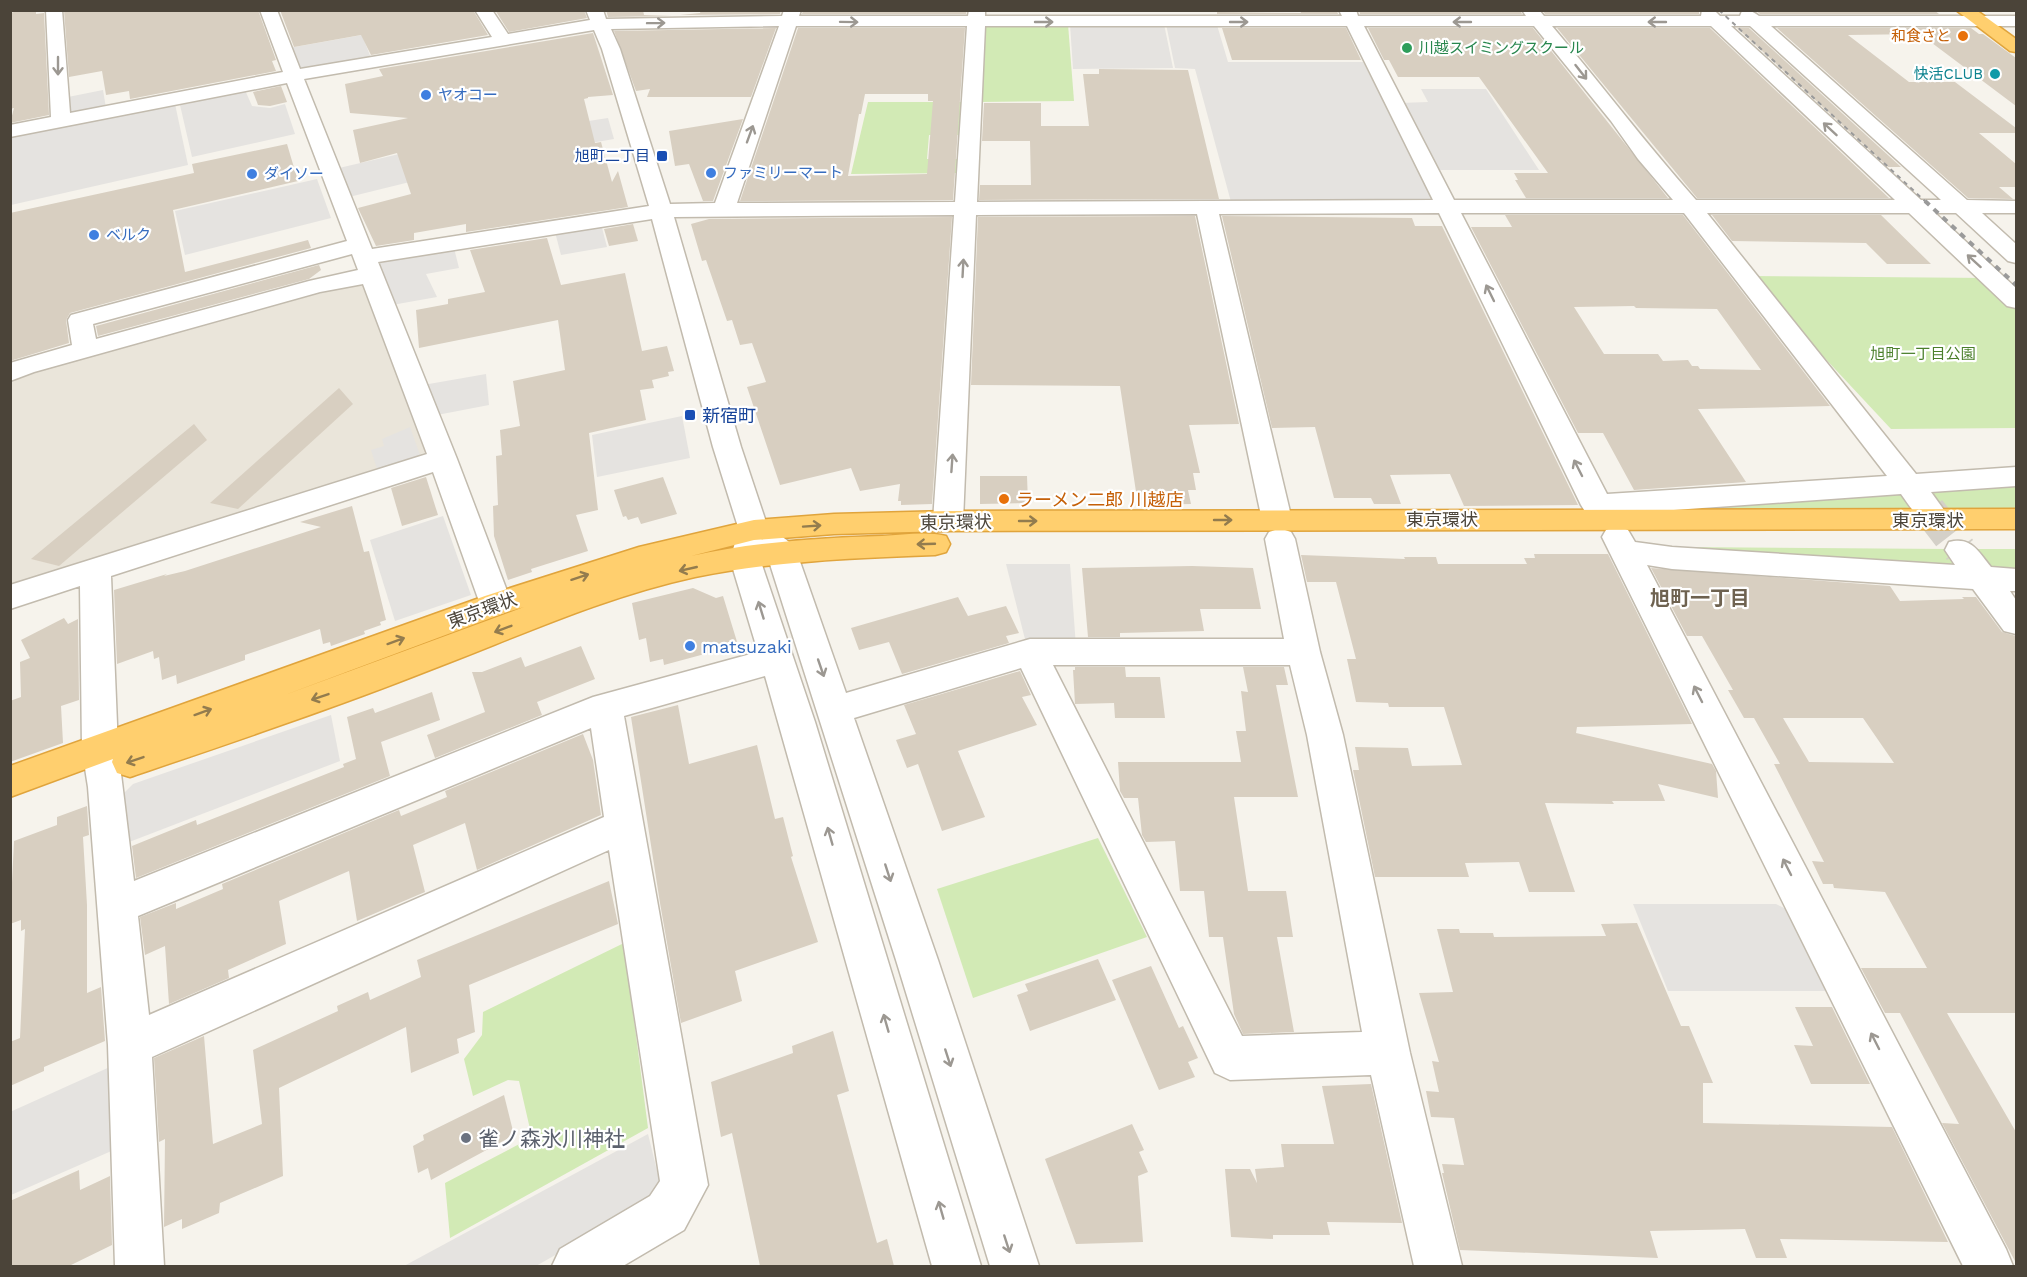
<svg xmlns="http://www.w3.org/2000/svg" width="2027" height="1277" viewBox="0 0 2027 1277" font-family="'Work Sans','Noto Sans JP',sans-serif">
	<rect width="100%" height="100%" fill="#f6f3ec"/>
	<path fill="#eae5da" d="M363 282 427 452 11 588V383L29 371Z"/>
	<g fill="#d2eab5">
		<path d="M1068 24 1074 101 980 102 982 28 990 25Z"/>
		<path d="M868 102H964L962 135H929L927 159H960L959 173 851 174Z"/>
		<path d="M1748 276 1989 278 2016 304V428L1891 429Z"/>
		<path d="M2016 481V509H1936L1923 486Z"/>
		<path d="M1902 488 1920 510H1620Z"/>
		<path d="M1674 547 1948 549 1967 571Z"/>
		<path d="M1969 549H2016V574L1988 572Z"/>
		<path d="M1098 838 1147 937 973 998 937 889Z"/>
		<path d="M624 943 648 1128 450 1238 445 1183 525 1141 530 1129 519 1081 508 1080 473 1096 464 1059 482 1035 483 1012Z"/>
	</g>
	<g fill="#e5e3e0">
		<path d="M1070 24H1164L1173 68 1073 69Z"/>
		<path d="M1166 24 1217 25 1228 62H1363L1434 199 1426 202H1231L1195 69 1175 68Z"/>
		<path d="M362 35 371 58 297 68 289 48Z"/>
		<path d="M1421 89H1486L1539 170H1436L1400 103 1428 102Z"/>
		<path d="M103 90 106 108 70 115 63 98Z"/>
		<path d="M245 90 252 106 270 108 285 104 295 134 192 157 180 105 191 103V101Z"/>
		<path d="M175 104 188 165 11 205 10 136Z"/>
		<path d="M608 118 614 139 521 155 517 132Z"/>
		<path d="M515 127 519 155 349 197 339 168Z"/>
		<path d="M317 179 331 218 185 255 175 211Z"/>
		<path d="M601 224 607 247 561 255 555 232Z"/>
		<path d="M454 248 459 268 426 274 437 297 392 305 376 265 386 260Z"/>
		<path d="M486 374 489 405 437 415 423 385Z"/>
		<path d="M682 416 690 458 597 477 592 435Z"/>
		<path d="M410 427 420 455 414 462 378 472 371 450 384 446 382 439Z"/>
		<path d="M443 516 471 595 395 621 370 540Z"/>
		<path d="M1006 564H1070L1076 647H1027Z"/>
		<path d="M331 715 340 761 124 844 120 797 133 784Z"/>
		<path d="M1633 904H1776L1788 910 1830 991H1668Z"/>
		<path d="M112 1066 116 1149 11 1195 10 1112Z"/>
		<path d="M648 1134 660 1183 652 1200 536 1266H404Z"/>
	</g>
	<g fill="#d8cfc1" fill-rule="evenodd">
		<path d="M22 10H36V14L44 13 49 115 10 123 14 108 10 109V13Z"/>
		<path d="M64 10H258L276 60 272 61 276 71 130 99 129 91 106 95 102 71 69 77Z"/>
		<path d="M280 10H473L488 35 371 55 361 35 294 47Z"/>
		<path d="M495 10H584L587 18 509 32Z"/>
		<path d="M606 10H643L644 15 672 16 608 17Z"/>
		<path d="M701 10H781L780 14 680 15 700 13Z"/>
		<path d="M803 10H967L966 14H802Z"/>
		<path d="M1300 10H1337L1338 14H1217V12L1301 13Z"/>
		<path d="M1359 10H1520L1522 14H1360Z"/>
		<path d="M1542 10H1697L1699 11V14H1545Z"/>
		<path d="M1787 10H1934L1939 14H1760L1756 11Z"/>
		<path d="M776 28 751 97H647L650 89 636 91 614 31Z"/>
		<path d="M798 28H965L953 200 740 201ZM865 94H928V101H933L927 174 848 176 859 114H861Z"/>
		<path d="M1222 28H1346L1361 60H1232Z"/>
		<path d="M1368 28H1533L1668 198H1526L1515 180H1518L1514 173H1548L1479 77H1398L1389 60H1384Z"/>
		<path d="M1557 28H1710L1889 198H1697Z"/>
		<path d="M1737 28H1749L1901 167H1888Z"/>
		<path d="M1777 28H1971L1979 34H1983L2016 58V106L1920 34 1848 35 1909 82H1955L2016 128V133H1979L2016 164V187H1999L2013 199 1968 198Z"/>
		<path d="M593 33 613 95 588 97V98L584 99 595 143 601 142 612 182 618 171 628 207 466 232V224L414 233V240L376 246 358 208 411 194 397 153 360 163 353 130 408 118 350 113 345 84 383 76 379 69Z"/>
		<path d="M1099 69 1188 70 1219 199 979 200 980 185H1031L1030 141H982L984 103H1041V126H1089L1083 74H1099Z"/>
		<path d="M281 86 287 102 270 106 258 105 253 92Z"/>
		<path d="M743 119 713 201H703L689 164 675 166 669 131Z"/>
		<path d="M287 144 298 181 173 210 185 272 308 240 311 248 70 313 66 320 69 343 10 361V213L194 173 192 164Z"/>
		<path d="M1505 215H1683L1830 406 1698 409 1746 482 1634 490 1603 433H1578L1471 227H1512ZM1634 306 1636 308 1717 309 1761 370 1700 369 1698 366H1692L1688 360 1663 361 1658 354H1604L1574 307Z"/>
		<path d="M1712 215H1881L1931 264H1887L1866 243 1732 241Z"/>
		<path d="M1195 216 1239 424 1189 425 1200 473H1193L1196 490H1188L1191 504 1138 505 1120 386 971 385 978 217Z"/>
		<path d="M1222 216 1412 218 1415 226H1442L1578 505 1464 506 1450 474 1390 475 1401 504H1374L1371 498H1334L1315 427 1272 428Z"/>
		<path d="M952 217 932 504 901 505V501H898L900 484 860 491 851 468 780 485 747 387 766 382 752 343 740 345 732 320 727 321 706 260 702 261 691 224 709 219Z"/>
		<path d="M633 224 638 241 609 246 604 229Z"/>
		<path d="M547 238 561 285 625 273 642 351 667 346 674 371 668 372 669 376 652 380 654 388 640 390 646 420 589 433 598 510 576 515 588 551 531 569 532 572 508 580 494 536 493 506 498 505 496 456 502 455 500 430 520 426 513 381 565 370 558 320 419 348 416 310 448 304V299L485 292 470 250Z"/>
		<path d="M319 265 321 270 309 279 98 336 96 326Z"/>
		<path d="M339 388 353 404 238 509 210 503Z"/>
		<path d="M194 424 207 440 59 566 31 559Z"/>
		<path d="M980 476H1027L1028 503 980 504Z"/>
		<path d="M426 477 438 515 402 526 391 488Z"/>
		<path d="M663 477 677 514 641 524 638 517 628 520 626 516 623 517 614 490Z"/>
		<path d="M352 506 364 552 369 551 386 620 380 622 381 625 364 631 365 634 331 646 330 642 323 644 320 629 245 655V660L177 684 176 675 162 680 159 657 154 659 153 651 117 664 114 590 167 574 164 576 185 571 321 527 300 522Z"/>
		<path d="M1534 554H1608L1692 724 1577 727 1576 733 1712 764 1716 771 1718 798 1658 784 1665 801H1612L1614 804 1545 803 1575 892H1529L1519 862 1465 863 1469 877H1375L1353 770H1359L1355 747 1408 748 1412 766 1462 765 1444 707H1389L1388 703 1356 702 1347 659H1356L1336 582H1307L1301 555 1405 559 1404 557H1436L1438 564H1527L1524 558H1535Z"/>
		<path d="M1192 566 1253 568 1261 609H1200L1204 631 1120 633V637H1088L1082 568Z"/>
		<path d="M1651 568 1890 586 1900 601 1964 599 1962 597H1976L2002 632 2016 636V1013H1947L2016 1132V1263L1942 1123 1959 1124 1900 1013H1885L1861 968H1927L1885 892 1834 888 1833 884H1823L1812 861 1824 862 1774 764H1780L1754 718H1744L1728 690H1733L1702 636H1687ZM1783 718H1863L1894 763 1809 762Z"/>
		<path d="M693 588 716 598 723 596 738 645 664 665 663 659 650 662 646 638 639 640 632 603Z"/>
		<path d="M958 597 968 616 1006 606 1019 633 1006 636 1009 643 902 674 889 642 859 650 851 628Z"/>
		<path d="M64 618 68 624 78 619 79 700 61 706 63 743 10 762V701L21 697 20 662 30 658 21 640Z"/>
		<path d="M581 646 595 679 537 702 542 715 435 758 427 735 485 712 472 672H482L521 657 525 667Z"/>
		<path d="M1075 667H1125L1126 677H1160L1165 718H1115L1114 703 1075 704 1073 670H1075Z"/>
		<path d="M1243 667H1284L1288 685H1276L1298 797H1234L1248 891H1286L1293 937H1277L1294 1032 1243 1034 1234 1014 1223 937H1209L1204 891H1180L1175 841 1146 842 1142 835 1138 798H1124L1120 791 1118 762H1241L1236 731H1246L1241 691 1248 692Z"/>
		<path d="M1020 671 1031 695 1022 697 1037 725 958 751 985 817 942 831 918 764 907 768 896 740 916 734 904 705Z"/>
		<path d="M432 692 440 720 381 742 390 776 136 878 132 846 196 820 197 825 344 767 343 764 356 759 347 717 373 708 375 713Z"/>
		<path d="M678 705 689 764 757 745 775 819 783 817 793 856 791 857 818 942 735 971 742 1001 681 1023 660 903 631 717Z"/>
		<path d="M583 734 593 760 601 815 477 870 465 823 413 845 425 892 357 921 349 871 279 901 286 944 228 970 229 978 169 1004 165 946 145 955 140 917 176 903V909L223 889 222 884 399 810 401 816 447 797 445 791Z"/>
		<path d="M87 806 89 835 83 837 87 905V993L101 987 105 1041 44 1067V1071L10 1086V1042L20 1038 25 929 21 931V920L10 924 14 841 57 825V817Z"/>
		<path d="M609 881 618 924 469 985 475 1032 457 1039 459 1053 411 1073 406 1027 279 1088 283 1176 220 1203 219 1213 182 1229V1219L164 1227 165 1139 159 1142 154 1058 204 1036 213 1144 262 1124 253 1050 338 1011 337 1006 368 992 370 1000 421 977 417 960Z"/>
		<path d="M1637 923 1681 1026H1689L1713 1083H1703V1123L1892 1127 1948 1242 1780 1239 1787 1258H1756L1745 1229 1650 1231 1658 1258 1460 1250 1442 1173H1444L1442 1164 1464 1165 1454 1118 1431 1117 1426 1091 1439 1092 1432 1061 1439 1062 1419 993 1453 992 1437 929H1459L1460 933H1493L1494 937 1606 936 1601 924Z"/>
		<path d="M1098 959 1116 1000 1030 1031 1017 995 1028 991 1025 984Z"/>
		<path d="M1151 966 1179 1028 1183 1026 1198 1058 1188 1062 1195 1077 1159 1090 1112 980Z"/>
		<path d="M1795 1007H1832L1870 1084H1811L1794 1045 1813 1046Z"/>
		<path d="M833 1031 849 1091 837 1095 877 1243 887 1239 894 1266H760L732 1133 721 1137 711 1082 793 1053 792 1046Z"/>
		<path d="M1371 1084 1402 1223 1327 1222 1330 1235H1273V1239L1231 1237 1225 1169H1250L1257 1183 1255 1169 1284 1167 1281 1144H1334L1322 1086Z"/>
		<path d="M504 1095 514 1135 431 1180 428 1168 418 1173 413 1146 424 1140 423 1135Z"/>
		<path d="M1132 1124 1144 1150 1139 1152 1148 1172 1138 1176 1143 1242 1076 1244 1045 1159Z"/>
		<path d="M79 1170 80 1190 110 1176 112 1245 69 1266H10V1201Z"/>
	</g>
	<g fill="none" stroke-linecap="round" stroke-linejoin="round">
		<path stroke="#d4d0c8" stroke-width="33" stroke-dasharray="33 16" stroke-linecap="butt" d="M1929 510 1960 550"/>
		<defs>
			<g id="minor">
				<path d="M46 10H62L70 113 283 72 260 10H277L300 69 492 37 475 10H492L508 34 590 20 586 10H603L606 19 782 16 784 10H801L799 16H968L969 10H985V16H1342L1339 10H1356L1358 16H1526L1522 10H1539L1544 16H1701L1702 10H1714L1720 16H1740L1742 11C1749 10 1753 11 1759 16H2016V26H1771L1967 200 2016 201V213H1982L2016 244V263L2008 261 1956 213H1935L2016 288V308L2007 306 1909 213H1707L1916 474 2016 467V486L1931 492 1944 510 1939 517C1917 523 1913 510 1901 494L1617 514 1620 519 1616 526 1605 529 1594 526 1581 505 1439 213 1219 214 1292 520 1288 527 1282 529 1291 532 1295 539 1320 652 1343 735 1410 1053 1462 1266H1414L1371 1075 1230 1080 1215 1073 1021 668 854 718 938 960 1039 1266H990L896 960 768 558 762 553 760 559 815 722 981 1266H932L765 676 624 716 708 1185 684 1230 623 1266H552L560 1249 650 1196 660 1181 609 850 152 1057 164 1266H115L108 1045 88 787 82 749 80 586 10 609V585L427 454 363 284 320 292 34 372 10 381V363L72 345 68 320 71 315 347 241 287 83 10 137V125L51 117ZM779 26 715 203 670 204 620 49 611 29ZM796 26H967L955 202 737 203ZM985 26H1347L1433 200 977 202ZM1364 26H1534L1611 121 1638 159 1673 200H1454ZM1552 26H1711L1895 200H1696C1646 144 1601 84 1552 26ZM1731 26H1750L1941 200H1921ZM594 30 602 49 649 206 372 249 304 79ZM1461 213H1684L1887 476 1607 494ZM1197 214 1262 520 1266 527 1275 530 1269 532 1265 539 1284 639H1030L846 693 797 553 793 545 767 525 741 447 674 217 954 215 933 521 937 528 948 531 959 528 963 521 976 215ZM652 219 713 447 739 530 730 559 758 652 593 697 134 881 118 749 111 576 433 472 480 604 485 612 496 616 507 612 512 604 457 459 378 262ZM352 254 358 270 309 281 96 339 93 324ZM1053 665H1290L1307 735 1362 1032 1242 1036ZM591 728 604 817 149 1015 138 916Z"/>
				<path d="M1617 526 1628 530 1635 542 1672 547 1955 565 1945 550 1949 542C1971 536 1978 551 1991 567L2016 569V591H2010L2016 600V634L2004 631 1973 589 1672 569 1647 565 2006 1249 2013 1266H1963L1602 537 1606 530Z"/>
			</g>
			<g id="highway">
				<path d="M1956 10H1976L2016 39V52L2010 51Z"/>
				<path d="M2016 509V529L948 531 834 534 754 540 691 556C753 542 819 538 882 536 903 535 926 531 946 536L950 544 946 552 935 555C855 558 774 561 695 577 603 597 517 637 430 670 331 709 230 743 130 777L117 773 112 762 113 759 10 797V766L485 596 639 547 754 520 834 514 948 511ZM524 607 282 696 507 612Z"/>
			</g>
		</defs>
		<use href="#minor" stroke="#c2bbae" stroke-width="3"/>
		<use href="#highway" stroke="#e0a43c" stroke-width="3"/>
		<use href="#minor" fill="#fff" fill-rule="evenodd"/>
		<use href="#highway" fill="#ffcf6e" fill-rule="evenodd"/>
		<path stroke="#9a9a9a" stroke-width="2" stroke-dasharray="4.5 4.5" stroke-linecap="butt" d="M1719 10 1927 203"/>
		<path stroke="#9a9a9a" stroke-width="4" stroke-dasharray="6 6" stroke-linecap="butt" d="M1925 201 2016 285"/>
	</g>
	<defs><path id="oneway-shaft" d="M-6 0H5M1.5-3L5.5 0L1.5 3" fill="none" stroke-width="1.6" stroke-linecap="round" stroke-linejoin="round" transform="scale(1.5)"/></defs>
	<g stroke="#9c9892">
		<use href="#oneway-shaft" transform="translate(849 22) rotate(1)"/>
		<use href="#oneway-shaft" transform="translate(1044 22)"/>
		<use href="#oneway-shaft" transform="translate(1239 22)"/>
		<use href="#oneway-shaft" transform="translate(1462 22) rotate(-180)"/>
		<use href="#oneway-shaft" transform="translate(1657 22) rotate(180)"/>
		<use href="#oneway-shaft" transform="translate(656 23) rotate(-1)"/>
		<use href="#oneway-shaft" transform="translate(58 66) rotate(90)"/>
		<use href="#oneway-shaft" transform="translate(1581 72) rotate(52)"/>
		<use href="#oneway-shaft" transform="translate(1830 129) rotate(-137)"/>
		<use href="#oneway-shaft" transform="translate(750 134) rotate(-70)"/>
		<use href="#oneway-shaft" transform="translate(1974 261) rotate(-138)"/>
		<use href="#oneway-shaft" transform="translate(963 268) rotate(-87)"/>
		<use href="#oneway-shaft" transform="translate(1490 293) rotate(-116)"/>
		<use href="#oneway-shaft" transform="translate(952 463) rotate(-86)"/>
		<use href="#oneway-shaft" transform="translate(1578 468) rotate(-117)"/>
		<use href="#oneway-shaft" transform="translate(761 610) rotate(-107)"/>
		<use href="#oneway-shaft" transform="translate(821 668) rotate(71)"/>
		<use href="#oneway-shaft" transform="translate(1698 694) rotate(-117)"/>
		<use href="#oneway-shaft" transform="translate(830 836) rotate(-106)"/>
		<use href="#oneway-shaft" transform="translate(1787 867) rotate(-117)"/>
		<use href="#oneway-shaft" transform="translate(888 873) rotate(72)"/>
		<use href="#oneway-shaft" transform="translate(886 1023) rotate(-106)"/>
		<use href="#oneway-shaft" transform="translate(1875 1041) rotate(-117)"/>
		<use href="#oneway-shaft" transform="translate(948 1058) rotate(72)"/>
		<use href="#oneway-shaft" transform="translate(941 1210) rotate(-106)"/>
		<use href="#oneway-shaft" transform="translate(1007 1244) rotate(72)"/>
	</g>
	<g stroke="#937c4e">
		<use href="#oneway-shaft" transform="translate(1223 520)"/>
		<use href="#oneway-shaft" transform="translate(1028 521)"/>
		<use href="#oneway-shaft" transform="translate(812 526) rotate(-4)"/>
		<use href="#oneway-shaft" transform="translate(926 544) rotate(178)"/>
		<use href="#oneway-shaft" transform="translate(688 569) rotate(167)"/>
		<use href="#oneway-shaft" transform="translate(580 577) rotate(-18)"/>
		<use href="#oneway-shaft" transform="translate(503 629) rotate(159)"/>
		<use href="#oneway-shaft" transform="translate(396 641) rotate(-20)"/>
		<use href="#oneway-shaft" transform="translate(320 697) rotate(161)"/>
		<use href="#oneway-shaft" transform="translate(203 712) rotate(-20)"/>
		<use href="#oneway-shaft" transform="translate(135 760) rotate(161)"/>
	</g>
	<g fill="#e8710a" stroke="#fff" stroke-width="2">
		<circle cx="1963" cy="36" r="6"/>
		<circle cx="1004" cy="499" r="6"/>
	</g>
	<circle fill="#2e9e5b" stroke="#fff" stroke-width="2" cx="1407" cy="48" r="6"/>
	<circle fill="#0f9aa8" stroke="#fff" stroke-width="2" cx="1995" cy="74" r="6"/>
	<g fill="#3f7fe0" stroke="#fff" stroke-width="2">
		<circle cx="426" cy="95" r="6"/>
		<circle cx="711" cy="173" r="6"/>
		<circle cx="252" cy="174" r="6"/>
		<circle cx="94" cy="235" r="6"/>
		<circle cx="690" cy="646" r="6"/>
	</g>
	<g fill="#1a4fb4" stroke="#fff" stroke-width="2">
		<rect x="656" y="150" width="12" height="12" rx="3"/>
		<rect x="684" y="409" width="12" height="12" rx="3"/>
	</g>
	<circle fill="#6b7280" stroke="#fff" stroke-width="2" cx="466" cy="1138" r="6"/>
	<g text-anchor="middle" dominant-baseline="central" stroke-width="4.5" stroke-linejoin="round" paint-order="stroke">
		<g font-size="15" fill="#c56008" stroke="#fff" text-anchor="end">
			<text x="1951" y="36">和食さと</text>
		</g>
		<g font-size="15" fill="#27864d" stroke="#fff" text-anchor="start">
			<text x="1419" y="48">川越スイミングスクール</text>
		</g>
		<g font-size="15" fill="#0d838f" stroke="#fff" text-anchor="end">
			<text x="1983" y="74">快活CLUB</text>
		</g>
		<g font-size="15" fill="#366cbe" stroke="#fff" text-anchor="start">
			<text x="438" y="95">ヤオコー</text>
			<text x="723" y="173">ファミリーマート</text>
			<text x="264" y="174">ダイソー</text>
			<text x="106" y="235">ベルク</text>
		</g>
		<g font-size="15" fill="#164399" stroke="#fff" text-anchor="end">
			<text x="650" y="156">旭町二丁目</text>
		</g>
		<g font-size="15" fill="#4a7f2a" stroke="#fff">
			<text x="1923" y="354">旭町一丁目公園</text>
		</g>
		<g font-size="18" fill="#164399" stroke="#fff" text-anchor="start">
			<text x="702" y="415">新宿町</text>
		</g>
		<g font-size="18" fill="#c56008" stroke="#fff" text-anchor="start">
			<text x="1016" y="499">ラーメン二郎 川越店</text>
		</g>
		<g font-size="18" fill="#4b4439" stroke="#fff">
			<text x="1442" y="519">東京環状</text>
			<text x="1928" y="520">東京環状</text>
			<text transform="translate(956 522) rotate(-1)">東京環状</text>
			<text transform="translate(482 610) rotate(-20)">東京環状</text>
		</g>
		<g font-size="18" fill="#366cbe" stroke="#fff" text-anchor="start">
			<text x="702" y="646">matsuzaki</text>
		</g>
		<g font-size="20" font-weight="bold" fill="#6e6250" stroke="#fff">
			<text x="1700" y="598">旭町一丁目</text>
		</g>
		<g font-size="21" fill="#5b616d" stroke="#fff" text-anchor="start">
			<text x="478" y="1138">雀ノ森氷川神社</text>
		</g>
	</g>
	<rect width="2027" height="1277" fill="none" stroke="#4b4439" stroke-width="24"/>
</svg>
